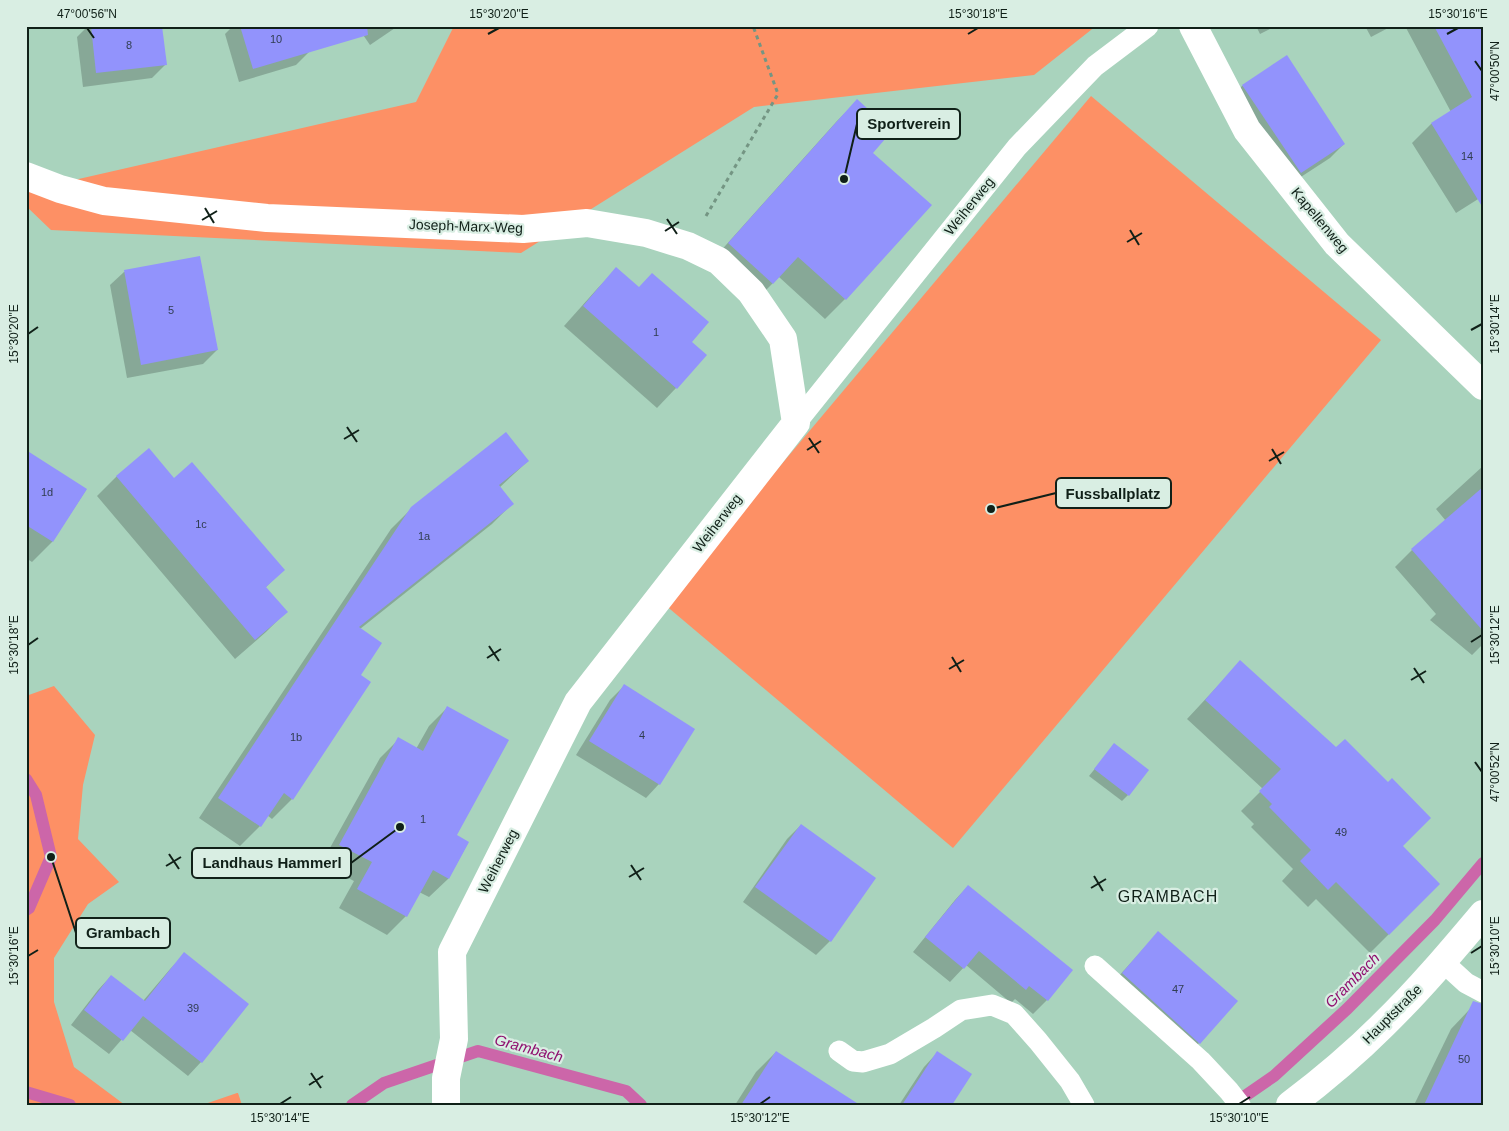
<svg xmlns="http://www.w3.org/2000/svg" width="1509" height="1131" viewBox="0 0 1509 1131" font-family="Helvetica,sans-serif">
	<rect width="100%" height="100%" fill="#a9d3bd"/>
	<g fill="#fd9065">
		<path d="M454 26H1096L1034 75 754 107 521 253 51 230 26 206V191L416 102Z"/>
		<path d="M1091 96 1381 340 953 848 664 604Z"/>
		<path d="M54 686 95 735 83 785 78 839 119 882 88 904 54 958V1002L74 1067 125 1105H26V696Z"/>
		<path d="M238 1093 242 1105H202L237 1093Z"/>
	</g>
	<g fill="#0003">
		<path d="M88 26H160L166 64 152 78 83 87 77 37Z"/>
		<path d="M233 26H302L310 51 296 65 239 82 225 34Z"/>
		<path d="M357 26H398L370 45Z"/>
		<path d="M1256 26H1276L1260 34Z"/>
		<path d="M1365 26H1392L1371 37Z"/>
		<path d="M1405 26H1483V196L1456 213 1412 143 1431 124 1451 112Z"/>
		<path d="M1286 57 1344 144 1330 158 1287 186 1229 100 1242 86Z"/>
		<path d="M857 101 871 153 845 299 825 319 779 277 753 303 709 264 837 121Z"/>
		<path d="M199 258 217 350 203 364 127 378 110 285 124 272Z"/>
		<path d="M616 269 690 342 676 388 657 408 564 326 597 289Z"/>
		<path d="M26 451 86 490 52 542 32 562 26 558Z"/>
		<path d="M528 461 499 488 512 504 492 524 360 629 359 675 292 799 272 819 267 815 260 826 240 846 199 818 391 529 412 508Z"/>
		<path d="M1483 466V644L1472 655 1430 620 1436 614 1395 567 1412 550 1446 521 1436 509Z"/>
		<path d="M117 476 174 480 283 570 265 588 286 612 266 632 235 659 97 496Z"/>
		<path d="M1240 662 1401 846 1439 884 1370 953 1316 899 1308 907 1282 881 1293 869 1251 827 1254 824 1241 811 1263 789 1187 719Z"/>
		<path d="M624 686 659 784 646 798 576 755 610 700Z"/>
		<path d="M448 707 455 835 468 843 448 879 429 897 419 892 406 916 387 935 339 908 354 881 321 864 380 758 399 739 416 749 429 726Z"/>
		<path d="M1114 745 1128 795 1122 801 1089 776Z"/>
		<path d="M801 825 830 941 816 955 743 902 787 839Z"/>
		<path d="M968 886 1071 970 1047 1000 1033 1014 1015 999 1011 1003 966 965 950 982 913 952 955 900Z"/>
		<path d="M1145 947 1199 1043 1186 1056 1109 987Z"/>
		<path d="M185 954 201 1062 188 1076 130 1030 109 1054 71 1025 98 990 111 976 143 1001 171 968Z"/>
		<path d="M1470 1009 1483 1105H1414L1451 1029Z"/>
		<path d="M776 1052 857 1105H735L756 1072Z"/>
		<path d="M937 1053 950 1105H899L924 1067Z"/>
	</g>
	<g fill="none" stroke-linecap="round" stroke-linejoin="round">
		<g stroke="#cc66a9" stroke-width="12">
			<path d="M26 779 36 795 51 857 29 908 26 910"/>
			<path d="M26 1092 70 1105"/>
			<path d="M352 1105 384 1083 478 1051 626 1091 641 1105"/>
			<path d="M1232 1105 1274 1076 1347 1009 1435 920 1483 863"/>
		</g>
	</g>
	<g fill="#9293fc">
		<path d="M91 26H162L167 65 96 73Z"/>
		<path d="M240 26H367L368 35 253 69Z"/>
		<path d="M1434 26H1483V208L1431 123 1472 97Z"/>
		<path d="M1287 55 1345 144 1301 173 1242 85Z"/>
		<path d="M857 99 892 131 873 153 932 205 846 300 798 257 773 284 728 243Z"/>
		<path d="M200 256 218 350 141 365 124 270Z"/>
		<path d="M616 267 639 287 652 273 709 322 692 342 707 355 677 389 583 306Z"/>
		<path d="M506 432 529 461 499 485 514 504 359 627 382 643 361 675 371 682 293 800 284 793 261 827 218 798 411 507Z"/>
		<path d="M149 448 174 478 192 462 285 570 266 587 288 612 255 640 116 476Z"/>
		<path d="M26 450 87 489 53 542 26 525Z"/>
		<path d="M1483 487V631L1411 549Z"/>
		<path d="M1240 660 1336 747 1345 739 1388 782 1392 778 1431 818 1403 846 1440 884 1389 935 1336 882 1328 890 1300 861 1311 850 1269 807 1272 804 1259 791 1281 769 1205 700Z"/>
		<path d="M624 684 695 729 660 785 589 741Z"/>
		<path d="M447 706 509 740 457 835 469 842 449 879 433 870 407 917 357 889 372 862 339 845 398 737 423 751Z"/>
		<path d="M1114 743 1149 770 1129 796 1094 769Z"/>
		<path d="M801 824 876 878 831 942 755 887Z"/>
		<path d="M968 885 1073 970 1048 1001 1029 986 1026 990 979 951 964 969 925 937Z"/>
		<path d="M1158 931 1238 1001 1200 1044 1122 973Z"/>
		<path d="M184 952 249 1004 202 1063 143 1016 123 1041 84 1010 111 975 145 1001Z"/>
		<path d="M1473 1001 1483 1004V1105H1424Z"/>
		<path d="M776 1051 860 1105H741Z"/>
		<path d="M937 1051 972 1074 952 1105H902Z"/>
	</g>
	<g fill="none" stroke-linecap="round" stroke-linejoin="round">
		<path stroke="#749583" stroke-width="3" stroke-dasharray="4 4" stroke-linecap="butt" d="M706 216 778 94 753 26"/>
		<g stroke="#fff" stroke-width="21">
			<path d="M796 423 1017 147 1095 66 1148 26"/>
			<path d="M1443 962 1466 983 1483 992"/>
			<path d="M1095 966 1201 1061 1229 1091 1240 1105"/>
			<path d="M839 1051 853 1061 863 1062 890 1054 934 1028 961 1010 992 1005 1014 1014 1038 1041 1070 1081 1084 1105"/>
		</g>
		<g stroke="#fff" stroke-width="28">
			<path d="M1193 26 1247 130 1337 244 1483 386"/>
			<path d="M26 176 60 189 104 201 267 218 523 229 587 223 646 233 688 246 719 261 751 292 783 339 796 423 578 702 452 952 454 1039 446 1078V1105"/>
		</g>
		<path stroke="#fff" stroke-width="28" d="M1290 1105C1323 1080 1354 1054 1383 1025 1419 990 1451 952 1483 914"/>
	</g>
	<path fill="none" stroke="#102018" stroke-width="2" d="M87 28 94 38M488 34 499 28M968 34 978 28M1447 34 1458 28M1475 61 1482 71M205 208 214 223M667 219 677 234M202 220 217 211M1130 230 1139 245M665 231 679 222M1127 242 1142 233M1471 330 1482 324M28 334 38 327M347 427 357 442M809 438 819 453M344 439 359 430M1272 449 1281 464M807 450 821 441M1269 461 1284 452M1471 642 1482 635M28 645 38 638M489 646 499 661M952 657 961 672M487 658 501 649M1414 668 1424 683M949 669 964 660M1411 680 1426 671M1475 762 1482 772M169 854 179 869M631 865 641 880M166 866 181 857M1094 876 1103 891M629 877 644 868M1091 888 1106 879M1471 953 1482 946M28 956 38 950M311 1073 321 1088M309 1085 323 1076M280 1104 291 1097M760 1104 770 1097M1239 1104 1250 1097"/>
	<g text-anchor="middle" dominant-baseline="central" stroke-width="4.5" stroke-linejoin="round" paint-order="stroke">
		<g font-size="11" fill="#303d51">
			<text x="276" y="39">10</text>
			<text x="129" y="45">8</text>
			<text x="1467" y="156">14</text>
			<text x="171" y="310">5</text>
			<text x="656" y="332">1</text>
			<text x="47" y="492">1d</text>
			<text x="201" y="524">1c</text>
			<text x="424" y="536">1a</text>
			<text x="642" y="735">4</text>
			<text x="296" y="737">1b</text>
			<text x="423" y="819">1</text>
			<text x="1341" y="832">49</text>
			<text x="1178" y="989">47</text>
			<text x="193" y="1008">39</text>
			<text x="1464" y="1059">50</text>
		</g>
		<g font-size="14" fill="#102018" stroke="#d9eee3">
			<text transform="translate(969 206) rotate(-51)">Weiherweg</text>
			<text transform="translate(1320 220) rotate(50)">Kapellenweg</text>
			<text transform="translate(466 226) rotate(2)">Joseph-Marx-Weg</text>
			<text transform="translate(717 523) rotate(-52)">Weiherweg</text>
			<text transform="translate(498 861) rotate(-63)">Weiherweg</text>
			<text transform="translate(1392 1014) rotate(-45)">Hauptstraße</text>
		</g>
		<g font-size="15" font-style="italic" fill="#8f0e6f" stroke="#d9eee3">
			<text transform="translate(1352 980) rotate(-45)">Grambach</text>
			<text transform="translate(529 1048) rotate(15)">Grambach</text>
		</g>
		<g font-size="16" letter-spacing="1" fill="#102018" stroke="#d9eee3">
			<text x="1168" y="896">GRAMBACH</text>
		</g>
	</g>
	<path fill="none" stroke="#102018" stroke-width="2" d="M844 179L857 124M991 509L1056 493M400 827L351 863M51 857L76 933"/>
	<g fill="#102018" stroke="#d9eee3" stroke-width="2">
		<circle cx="844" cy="179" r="5"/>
		<circle cx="991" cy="509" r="5"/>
		<circle cx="400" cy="827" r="5"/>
		<circle cx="51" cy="857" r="5"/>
	</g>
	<g fill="#d9eee3" stroke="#102018" stroke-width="2">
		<rect x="857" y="109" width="103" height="30" rx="5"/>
		<rect x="1056" y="478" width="115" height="30" rx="5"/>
		<rect x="192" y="848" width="159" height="30" rx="5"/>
		<rect x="76" y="918" width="94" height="30" rx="5"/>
	</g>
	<g font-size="15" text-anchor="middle" font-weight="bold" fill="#102018">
		<text x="909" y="129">Sportverein</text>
		<text x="1113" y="499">Fussballplatz</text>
		<text x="272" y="868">Landhaus Hammerl</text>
		<text x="123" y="938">Grambach</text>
	</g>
	<rect width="1509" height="1131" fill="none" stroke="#d9eee3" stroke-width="55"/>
	<rect x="28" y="28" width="1454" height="1076" fill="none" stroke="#102018" stroke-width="2"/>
	<g font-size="12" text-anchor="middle" fill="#102018">
		<text x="87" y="18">47°00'56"N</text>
		<text x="499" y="18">15°30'20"E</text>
		<text x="978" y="18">15°30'18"E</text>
		<text x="1458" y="18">15°30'16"E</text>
		<text transform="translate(1495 71) rotate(-90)" y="4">47°00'50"N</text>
		<text transform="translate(1495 324) rotate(-90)" y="4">15°30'14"E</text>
		<text transform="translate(14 334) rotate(-90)" y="4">15°30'20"E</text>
		<text transform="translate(1495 635) rotate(-90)" y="4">15°30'12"E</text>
		<text transform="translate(14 645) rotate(-90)" y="4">15°30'18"E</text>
		<text transform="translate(1495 772) rotate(-90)" y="4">47°00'52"N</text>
		<text transform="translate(1495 946) rotate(-90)" y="4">15°30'10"E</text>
		<text transform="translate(14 956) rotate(-90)" y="4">15°30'16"E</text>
		<text x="280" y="1122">15°30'14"E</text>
		<text x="760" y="1122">15°30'12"E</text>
		<text x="1239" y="1122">15°30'10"E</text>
	</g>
</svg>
